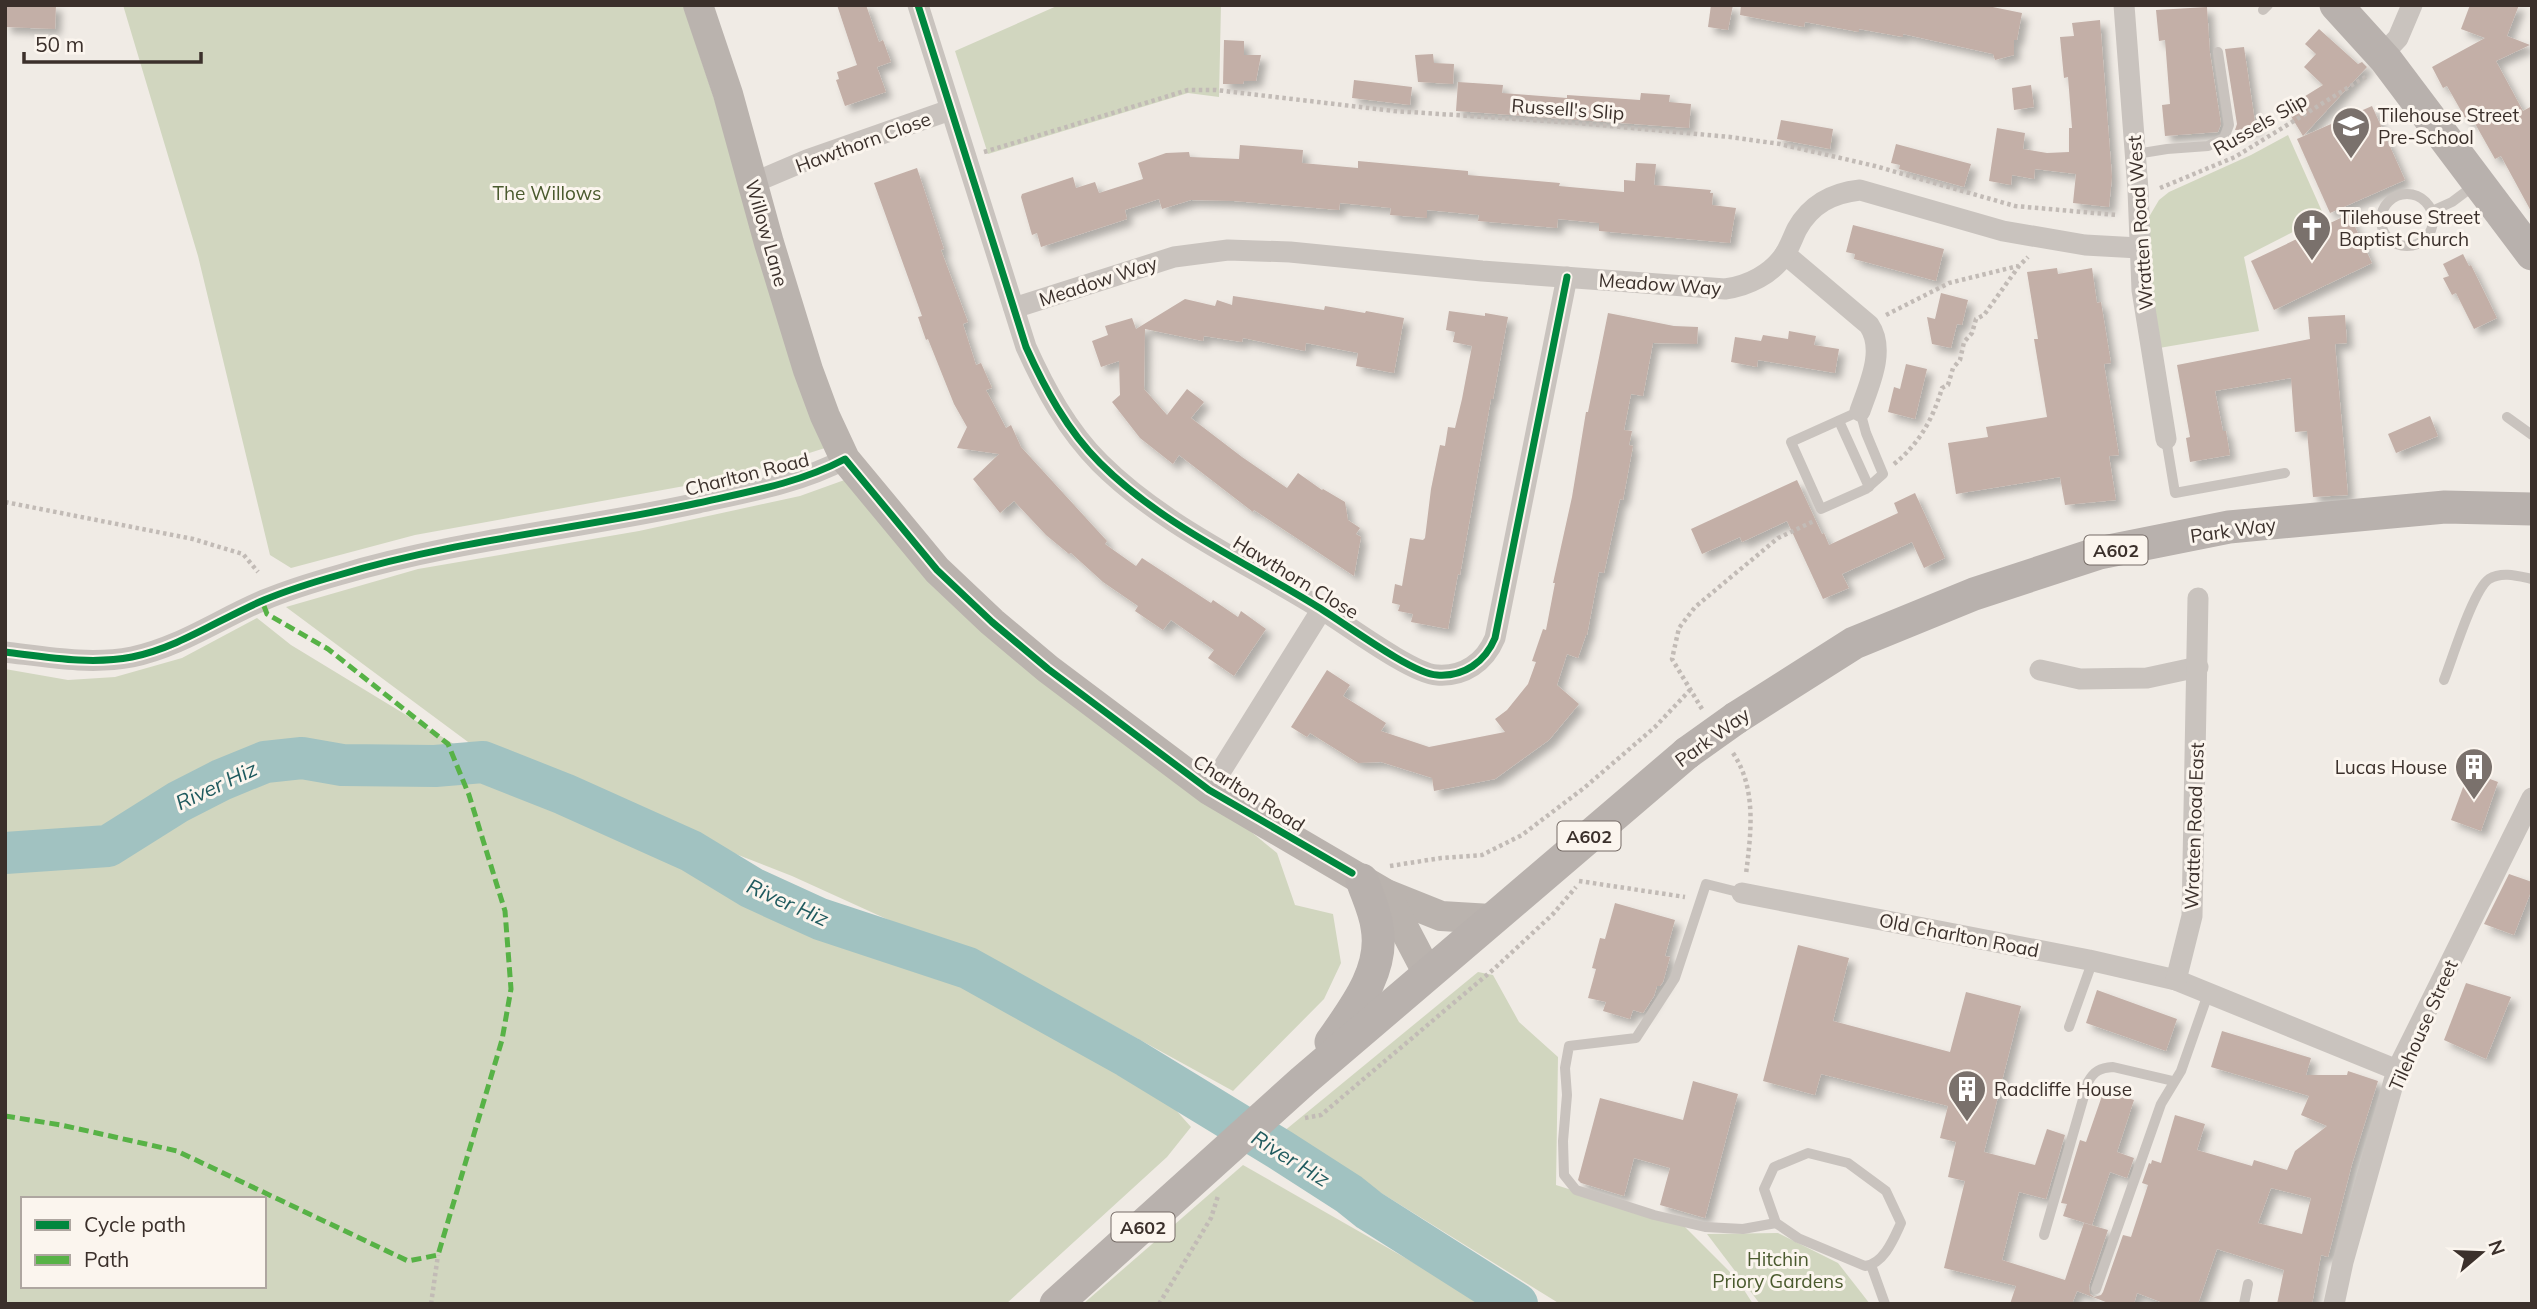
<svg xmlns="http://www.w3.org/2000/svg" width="2537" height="1309" viewBox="0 0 2537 1309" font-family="Mulish,sans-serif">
	<defs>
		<filter id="shadow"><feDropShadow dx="6" dy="6" stdDeviation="3.5" flood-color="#0004"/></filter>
	</defs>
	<rect width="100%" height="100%" fill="#f0ebe5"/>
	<g fill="#d1d6bf" fill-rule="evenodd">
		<path d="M123 5H683L763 246 825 448 734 477 415 535 291 568 270 555 198 256Z"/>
		<path d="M1059 5H1221L1219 97 1188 93 988 154 955 51Z"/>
		<path d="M2288 135 2324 216 2244 257 2259 331 2159 348 2146 222 2159 200 2169 192 2251 155Z"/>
		<path d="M850 478 1204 793 1277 853 1295 905 1333 914 1341 963 1324 999 1233 1091 1082 1008 792 876 491 759 286 607 418 569 639 531 800 496Z"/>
		<path d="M257 618 291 645 467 752 629 837 774 888 817 914 967 979 1167 1100 1191 1127 1167 1157 1006 1304H5V669L68 680 115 677 182 658ZM23 1199H264V1286H23Z"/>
		<path d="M1478 972 1493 975 1519 1022 1558 1057 1556 1185 1684 1226 1737 1279 1753 1304H1560L1283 1132Z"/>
		<path d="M1243 1165 1423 1268 1480 1304H1083Z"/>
		<path d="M1778 1233 1838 1263 1870 1304H1760L1707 1234Z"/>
	</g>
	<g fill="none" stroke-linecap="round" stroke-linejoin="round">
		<path stroke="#a1c2c1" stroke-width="42" d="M5 853 108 846 178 802 221 780 265 762 302 758 342 765 435 766 483 762 564 794 691 851 752 888 820 919 968 968 1128 1057 1279 1149 1349 1194 1369 1210 1517 1304"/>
	</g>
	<g fill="#c3afa7" fill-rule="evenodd" filter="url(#shadow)">
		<path d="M5 5H56L55 29 5 27Z"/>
		<path d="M837 5H866L879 42 883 40 891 62 877 67 886 92 845 106 836 80 839 79 837 72 857 65Z"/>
		<path d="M1711 5H1733L1728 30 1708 27Z"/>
		<path d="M1741 5H1983L2022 13 2017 40H2014V55L1995 60 1993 54 1903 34V37L1859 29V32L1805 22 1804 27 1740 15Z"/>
		<path d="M2470 5H2519L2507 36 2530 45 2496 61 2523 111 2532 106V213L2501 156 2495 159 2473 120 2468 123 2447 86 2443 88 2432 67 2485 38 2461 29Z"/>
		<path d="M2207 7 2210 53 2221 124 2218 132 2165 136 2162 105 2170 104 2165 40 2159 41 2156 10Z"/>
		<path d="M2100 20 2112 177 2109 207 2073 203 2076 174 2035 169 2034 179 2012 175 2011 185 1989 181 1997 128 2025 133 2023 149 2047 153 2069 152V128H2072L2068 77 2064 78 2060 37 2074 36 2072 23Z"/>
		<path d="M2319 29 2358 64 2362 62 2367 67 2303 136 2286 108 2323 85 2304 67 2316 54 2305 44Z"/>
		<path d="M1224 40 1244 41V55H1261L1256 81H1244L1243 84H1223Z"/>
		<path d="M2244 47 2256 129 2235 130 2237 124 2225 49Z"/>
		<path d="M1433 54 1434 63 1454 64 1453 84 1418 82 1415 55Z"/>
		<path d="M1354 80 1412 87 1410 105 1352 98Z"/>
		<path d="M1458 82 1503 85 1502 93 1567 98V95L1640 100 1641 93 1670 95 1669 102 1691 104 1689 128 1456 111Z"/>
		<path d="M2031 85 2034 107 2014 110 2012 88Z"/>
		<path d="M2372 106 2405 180 2330 213 2297 139Z"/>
		<path d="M1781 120 1833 129 1830 149 1777 139Z"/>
		<path d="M1896 144 1971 164 1964 187 1899 169 1900 165 1891 163Z"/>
		<path d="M1240 145 1303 150 1302 163 1358 168V161L1468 171V175L1560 183 1559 186 1624 192V180L1635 181 1636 163 1656 164 1654 185 1711 190 1710 193H1713L1712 205 1736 208 1730 243 1599 231V223L1558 219 1557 228 1478 221 1479 215 1427 210V218L1390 215 1391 208 1340 203 1339 210 1234 201 1191 200 1162 209 1159 199 1125 210 1127 219 1041 247 1037 233 1032 235 1021 197 1022 194 1073 177 1076 188 1095 182 1099 193 1143 179 1138 163 1166 153 1189 152 1190 157 1239 159Z"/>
		<path d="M917 168 944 249 941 250 968 322 963 324 976 365 981 363 992 388 986 390 1006 428 1011 425 1021 447 1107 541 1105 544 1136 566 1142 558 1211 603 1213 600 1238 617 1241 611 1266 629 1234 676 1208 658 1214 650 1171 620 1163 630 1135 611 1138 606 1103 582 1071 553 1069 554 1046 535 1014 501 1000 513 973 479 999 454 957 448 967 427 954 404 928 339 926 340 918 317 922 316 874 183Z"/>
		<path d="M2349 214 2372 263 2274 310 2251 261Z"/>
		<path d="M1853 225 1944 249 1936 281 1854 259 1855 254 1846 252Z"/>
		<path d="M2463 254 2469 266 2471 265 2497 318 2474 329 2456 293 2452 295 2443 278 2449 276 2443 264Z"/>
		<path d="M2057 268 2058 274 2092 268 2097 303 2101 302 2111 363 2104 364 2119 455 2109 456 2116 500 2065 505 2060 477 1956 494 1948 443 1988 437 1986 427 2047 417 2034 339H2038L2027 272Z"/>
		<path d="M1941 293 1968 300 1962 325 1957 324 1951 348 1932 344 1927 317 1935 319Z"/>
		<path d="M1233 296 1324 310 1325 306 1365 313 1366 311 1404 318 1394 373 1356 366 1358 353 1306 343 1305 351 1243 338 1242 342 1204 336 1203 341 1145 329 1144 389 1167 415 1187 389 1204 402 1191 418 1242 457 1287 488 1298 473 1322 490 1323 489 1345 502 1348 520 1360 528 1356 534 1361 537 1354 576 1254 510 1253 512 1179 455 1173 464 1140 438 1112 402 1120 395 1119 361 1101 367 1092 341 1108 335 1105 326 1132 318 1136 329 1185 299 1215 306 1217 300 1232 305Z"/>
		<path d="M1449 311 1485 316V313L1508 317 1493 399H1491L1460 575 1458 574 1448 629 1411 622 1413 614 1398 611 1400 605 1392 603 1395 584 1402 586 1410 538 1423 540 1425 538 1431 489 1440 445 1445 446 1448 427 1455 428 1462 399 1472 346 1453 342 1455 332 1446 330Z"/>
		<path d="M1608 313 1674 326 1698 327 1697 344 1653 343 1643 396 1631 394 1624 430 1632 431 1629 445 1633 446 1623 500 1620 499 1604 573 1599 572 1587 635H1586L1578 658 1567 654 1557 685 1579 704 1549 740 1495 779 1434 791 1432 778 1381 762 1358 763 1310 733 1307 737 1291 727 1327 670 1350 685 1343 696 1386 723 1381 731 1429 747 1505 732 1495 719 1507 710 1528 684 1536 662 1532 661 1543 629 1546 630 1555 583H1553L1572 497 1586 412H1588Z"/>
		<path d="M2345 315 2347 343 2335 344 2348 495 2313 497 2307 431 2295 432 2291 378 2215 391 2223 431H2226L2230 455 2190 462 2186 438 2190 437 2177 365 2310 339 2308 317Z"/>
		<path d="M1789 331 1816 336 1814 345 1839 349 1835 373 1758 360 1757 367 1731 362 1735 337 1761 341 1763 335 1788 339Z"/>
		<path d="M1906 364 1927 369 1915 419 1888 412 1894 387 1900 389Z"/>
		<path d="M2430 416 2438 436 2396 453 2388 434Z"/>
		<path d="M1797 480 1822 534 1824 533 1829 545 1898 513 1894 503 1915 493 1945 558 1924 568 1912 542 1842 574 1849 588 1823 599 1787 521 1742 542 1740 537 1702 554 1691 529Z"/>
		<path d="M2469 771 2498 782 2481 831 2451 820Z"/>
		<path d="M2509 874 2532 882V889L2514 935 2484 924Z"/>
		<path d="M1615 903 1675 920 1665 956 1670 957 1663 982 1660 986H1657L1654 996 1643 1013 1633 1010 1630 1019 1603 1011 1606 1002 1588 998 1596 969 1592 968 1600 938 1605 939Z"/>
		<path d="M1798 945 1849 958 1833 1021 1950 1052 1966 992 2021 1006 1984 1152 2035 1165 2047 1129 2065 1135 2046 1199 2019 1192 2002 1260 2065 1280 2084 1223 2108 1230 2089 1286 2090 1294 2094 1297 2101 1295 2103 1292 2123 1235 2131 1237 2148 1185 2142 1183 2149 1163 2151 1164 2152 1160 2161 1163 2175 1115 2205 1124 2197 1150 2252 1166 2254 1160 2287 1170 2295 1151 2327 1126 2301 1115 2309 1096 2211 1067 2222 1031 2311 1058 2306 1075H2347L2348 1071 2378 1081 2352 1164 2328 1257 2321 1255 2312 1304H2277L2284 1270 2217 1249 2198 1304H2166L2137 1293 2134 1304H2111L2077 1291 2072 1304H2010L2016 1286 1944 1268 1965 1181 1948 1177 1956 1142 1940 1138 1948 1106 1821 1074 1815 1095 1763 1081ZM2271 1188 2311 1198 2302 1234 2258 1223Z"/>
		<path d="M2466 983 2511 997 2486 1059 2444 1040Z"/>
		<path d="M2097 990 2177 1019 2166 1051 2086 1023Z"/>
		<path d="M1693 1081 1738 1094 1705 1218 1660 1205 1670 1168 1634 1158 1624 1196 1581 1183 1578 1180 1600 1098 1683 1120Z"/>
		<path d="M2104 1090 2134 1100 2117 1152 2134 1158 2127 1178 2110 1172 2092 1225 2063 1216 2067 1204 2061 1203 2080 1140 2086 1142Z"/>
	</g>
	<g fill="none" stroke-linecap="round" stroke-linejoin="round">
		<g stroke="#c2bbb6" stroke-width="4.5" stroke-dasharray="3.5 3.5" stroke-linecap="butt">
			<path d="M984 152 1188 90H1216L1394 111 1578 123 1730 137 1780 144 1875 166 2015 206 2117 215"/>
			<path d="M2160 188 2235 157 2367 76"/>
			<path d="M1886 315 1949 283 2018 266"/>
			<path d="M1894 464C1919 444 1933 419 1942 388L1948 385 1953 368 1960 360 1964 342 1972 333 1976 319 1984 315 2019 266 2028 257"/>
			<path d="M5 502 193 539 243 554 258 572"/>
			<path d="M1702 709 1672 659 1679 628 1695 607 1778 538 1814 521"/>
			<path d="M1733 753C1757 789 1751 833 1746 874"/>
			<path d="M1390 866 1441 858 1482 855 1522 835 1584 788 1655 727 1690 690"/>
			<path d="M1579 881 1685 897"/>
			<path d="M1305 1118 1321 1115 1495 968 1553 914 1576 887"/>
			<path d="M431 1304 438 1255"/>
			<path d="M1159 1304 1211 1218 1218 1196"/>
		</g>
		<g stroke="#c9c3be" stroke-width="10">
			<path d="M2263 10 2268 5"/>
			<path d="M2136 154 2167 149 2208 146 2224 138 2229 125 2218 52"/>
			<circle cx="2407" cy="220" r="26"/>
			<path d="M2432 211 2452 202 2476 184"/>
			<path d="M1860 411 1866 433 1883 474 1866 489 1821 509 1791 442Z"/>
			<path d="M2507 417 2532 435"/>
			<path d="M1839 421 1869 487"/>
			<path d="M2166 439 2175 493 2285 473"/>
			<path d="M2444 680C2452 660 2473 590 2489 579 2502 571 2518 576 2532 579"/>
			<path d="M1742 893 1706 884 1675 978 1636 1038 1569 1046 1565 1068 1567 1095 1563 1141 1564 1175 1576 1190 1654 1215 1705 1227 1743 1229 1776 1223"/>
			<path d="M2069 1027 2093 960"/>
			<path d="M1808 1153 1848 1163 1886 1191 1901 1223C1894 1238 1884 1264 1865 1266L1798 1238 1776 1223 1764 1189 1774 1167Z"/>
			<path d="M2044 1235 2088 1082C2094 1071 2100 1068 2113 1067L2173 1081"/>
			<path d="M1871 1265 1885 1304"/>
			<path d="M2096 1289 2161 1104 2181 1071 2208 994"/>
			<path d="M2244 1304 2248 1284"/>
		</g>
		<g stroke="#c9c3be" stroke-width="21">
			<path d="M918 5 1026 347C1045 389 1067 430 1100 463 1161 524 1245 562 1318 607 1343 622 1412 674 1437 675 1464 677 1485 662 1495 638L1567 277"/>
			<path d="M2124 5 2138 190 2142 290 2166 439"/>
			<path d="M2382 55 2398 38 2412 5"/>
			<path d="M753 183 807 160 950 110"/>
			<path d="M1785 254 1869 325C1886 350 1869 385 1860 411"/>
			<path d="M1014 308 1174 257 1228 250 1290 252 1482 271 1725 289C1748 286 1772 274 1785 254 1790 246 1793 237 1797 229 1811 204 1832 193 1860 190L2003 231 2085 245 2139 248"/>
			<path d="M5 652C47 657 90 665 132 657 180 647 219 619 264 600 288 590 314 582 339 575 456 540 579 529 698 503 748 492 800 483 845 459"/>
			<path d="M2040 670 2080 679 2147 678 2198 667"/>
			<path d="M1209 790 1322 609"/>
			<path d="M1742 893 2089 960 2176 980 2397 1070"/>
			<path d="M2176 980 2192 916 2198 598"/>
			<path d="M2334 1304 2343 1262 2397 1070 2532 798"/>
		</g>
		<g stroke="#bab3ae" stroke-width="30">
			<path d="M698 5 728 94 769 243 808 370 825 416 845 459 937 570 992 622 1048 669 1209 790 1386 894 1441 916 1491 919"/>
			<path d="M1386 894 1428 974"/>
		</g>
		<g stroke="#b8b1ad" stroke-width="33">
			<path d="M2336 5 2386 60 2532 254"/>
			<path d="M1736 718 1854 643 1974 594 2099 553 2229 527 2445 507 2532 509"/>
			<path d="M1331 1042C1354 1009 1385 970 1377 927 1375 911 1367 895 1362 880"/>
			<path d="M1056 1304 1303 1081 1687 753"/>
		</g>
		<path stroke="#b8b1ad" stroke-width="33" d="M1687 753 1736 718"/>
		<path stroke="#57b246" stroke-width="5" stroke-dasharray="10 5" stroke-linecap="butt" d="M5 1116 61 1125 177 1151 408 1261 438 1255 502 1040 511 989 505 911 469 795 448 744 328 649 267 614 262 601"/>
		<defs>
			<g id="cycleway">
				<path d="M918 5 1026 347C1045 389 1067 430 1100 463 1161 524 1245 562 1318 607 1343 622 1412 674 1437 675 1464 677 1485 662 1495 638L1567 277"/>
				<path d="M5 652C47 657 90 665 132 657 180 647 219 619 264 600 288 590 314 582 339 575 456 540 579 529 698 503 748 492 800 483 845 459L937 570 992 622 1048 669 1209 790 1352 873"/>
			</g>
		</defs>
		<use href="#cycleway" stroke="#fbf5ee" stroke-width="11"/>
		<use href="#cycleway" stroke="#00873e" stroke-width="7"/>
	</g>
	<defs>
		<symbol id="school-pin" viewBox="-11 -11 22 30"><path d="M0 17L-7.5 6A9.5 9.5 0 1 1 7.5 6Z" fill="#7a716c" stroke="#fbf5ee"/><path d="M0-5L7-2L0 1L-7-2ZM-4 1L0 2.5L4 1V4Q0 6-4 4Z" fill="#fff"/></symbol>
		<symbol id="church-pin" viewBox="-11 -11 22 30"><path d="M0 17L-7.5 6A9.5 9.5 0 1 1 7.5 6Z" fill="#7a716c" stroke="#fbf5ee"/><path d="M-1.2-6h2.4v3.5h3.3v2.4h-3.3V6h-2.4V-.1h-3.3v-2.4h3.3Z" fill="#fff"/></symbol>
		<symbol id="building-pin" viewBox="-11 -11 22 30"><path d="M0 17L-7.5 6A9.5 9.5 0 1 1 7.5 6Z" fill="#7a716c" stroke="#fbf5ee"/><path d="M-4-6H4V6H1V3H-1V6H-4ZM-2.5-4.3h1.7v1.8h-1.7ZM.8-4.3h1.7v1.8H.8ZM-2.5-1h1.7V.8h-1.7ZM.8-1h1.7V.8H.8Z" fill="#fff"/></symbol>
	</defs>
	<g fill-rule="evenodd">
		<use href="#school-pin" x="2329" y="104" width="44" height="60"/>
		<use href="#church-pin" x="2290" y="206" width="44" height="60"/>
		<use href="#building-pin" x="2452" y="745" width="44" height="60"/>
		<use href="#building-pin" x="1945" y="1067" width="44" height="60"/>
	</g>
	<g text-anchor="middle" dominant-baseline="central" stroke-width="6" stroke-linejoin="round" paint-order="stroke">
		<g fill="#fbf5ee" stroke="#756b66" stroke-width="2">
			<rect x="2084.5" y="535.5" width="63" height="29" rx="5"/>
			<rect x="1557.5" y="821.5" width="63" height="29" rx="5"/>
			<rect x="1111.5" y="1212.5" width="63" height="29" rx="5"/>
		</g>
		<g font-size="18" font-weight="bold" fill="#3b302b">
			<text x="2116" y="550">A602</text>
			<text x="1589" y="836">A602</text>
			<text x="1143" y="1227">A602</text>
		</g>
		<g font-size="19" fill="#3b302b" stroke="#fbf5ee">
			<text transform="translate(1568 109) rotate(4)">Russell's Slip</text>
			<text transform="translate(2260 124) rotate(-30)">Russels Slip</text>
			<text transform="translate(863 142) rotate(-20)">Hawthorn Close</text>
			<text transform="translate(2140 223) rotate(-94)">Wratten Road West</text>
			<text transform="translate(767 233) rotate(74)">Willow Lane</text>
			<text transform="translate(1098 281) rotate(-18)">Meadow Way</text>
			<text transform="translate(1660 284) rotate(4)">Meadow Way</text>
			<text transform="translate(747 474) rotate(-14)">Charlton Road</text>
			<text transform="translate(2233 530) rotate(-8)">Park Way</text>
			<text transform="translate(1296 577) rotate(31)">Hawthorn Close</text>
			<text transform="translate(1712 737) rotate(-36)">Park Way</text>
			<text transform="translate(1249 793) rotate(32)">Charlton Road</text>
			<text transform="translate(2194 826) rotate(-88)">Wratten Road East</text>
			<text transform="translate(1959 935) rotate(11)">Old Charlton Road</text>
			<text transform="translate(2423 1025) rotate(-66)">Tilehouse Street</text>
		</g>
		<g font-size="19" fill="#3b302b" stroke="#fbf5ee" text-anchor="start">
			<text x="2378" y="115">Tilehouse Street<tspan x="2378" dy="22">Pre-School</tspan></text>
			<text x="2339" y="217">Tilehouse Street<tspan x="2339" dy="22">Baptist Church</tspan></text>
			<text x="2447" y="767" text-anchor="end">Lucas House</text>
			<text x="1994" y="1089">Radcliffe House</text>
		</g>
		<g font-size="19" fill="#4a5a2e" stroke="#fbf5ee">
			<text x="547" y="193">The Willows</text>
			<text x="1778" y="1259">Hitchin<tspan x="1778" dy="22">Priory Gardens</tspan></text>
		</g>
		<g font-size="21" font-style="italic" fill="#1f5a5e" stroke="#fbf5ee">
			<text transform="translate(216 785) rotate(-25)">River Hiz</text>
			<text transform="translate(788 902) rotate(24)">River Hiz</text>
			<text transform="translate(1291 1158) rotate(32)">River Hiz</text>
		</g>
	</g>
	<rect width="2537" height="1309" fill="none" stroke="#3b302b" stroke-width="14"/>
	<rect x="21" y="1197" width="245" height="91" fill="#fbf5ee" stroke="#aea6a0" stroke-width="2"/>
	<rect x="35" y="1220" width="35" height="10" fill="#00873e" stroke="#aea6a0" stroke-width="2"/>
	<text x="84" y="1232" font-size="21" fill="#3b302b">Cycle path</text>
	<rect x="35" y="1255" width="35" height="10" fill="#57b246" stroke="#aea6a0" stroke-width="2"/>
	<text x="84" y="1267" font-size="21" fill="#3b302b">Path</text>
	<g transform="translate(2481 1253) rotate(71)" stroke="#fbf5ee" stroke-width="5" paint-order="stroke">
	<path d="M0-5L12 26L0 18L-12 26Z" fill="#3b302b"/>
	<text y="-10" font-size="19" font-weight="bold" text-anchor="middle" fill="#3b302b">N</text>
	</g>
	<path d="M24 52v10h177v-10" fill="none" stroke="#3b302b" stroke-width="3.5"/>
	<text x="35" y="52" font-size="21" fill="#3b302b" stroke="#fbf5ee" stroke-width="5" paint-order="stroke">50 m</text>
</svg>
